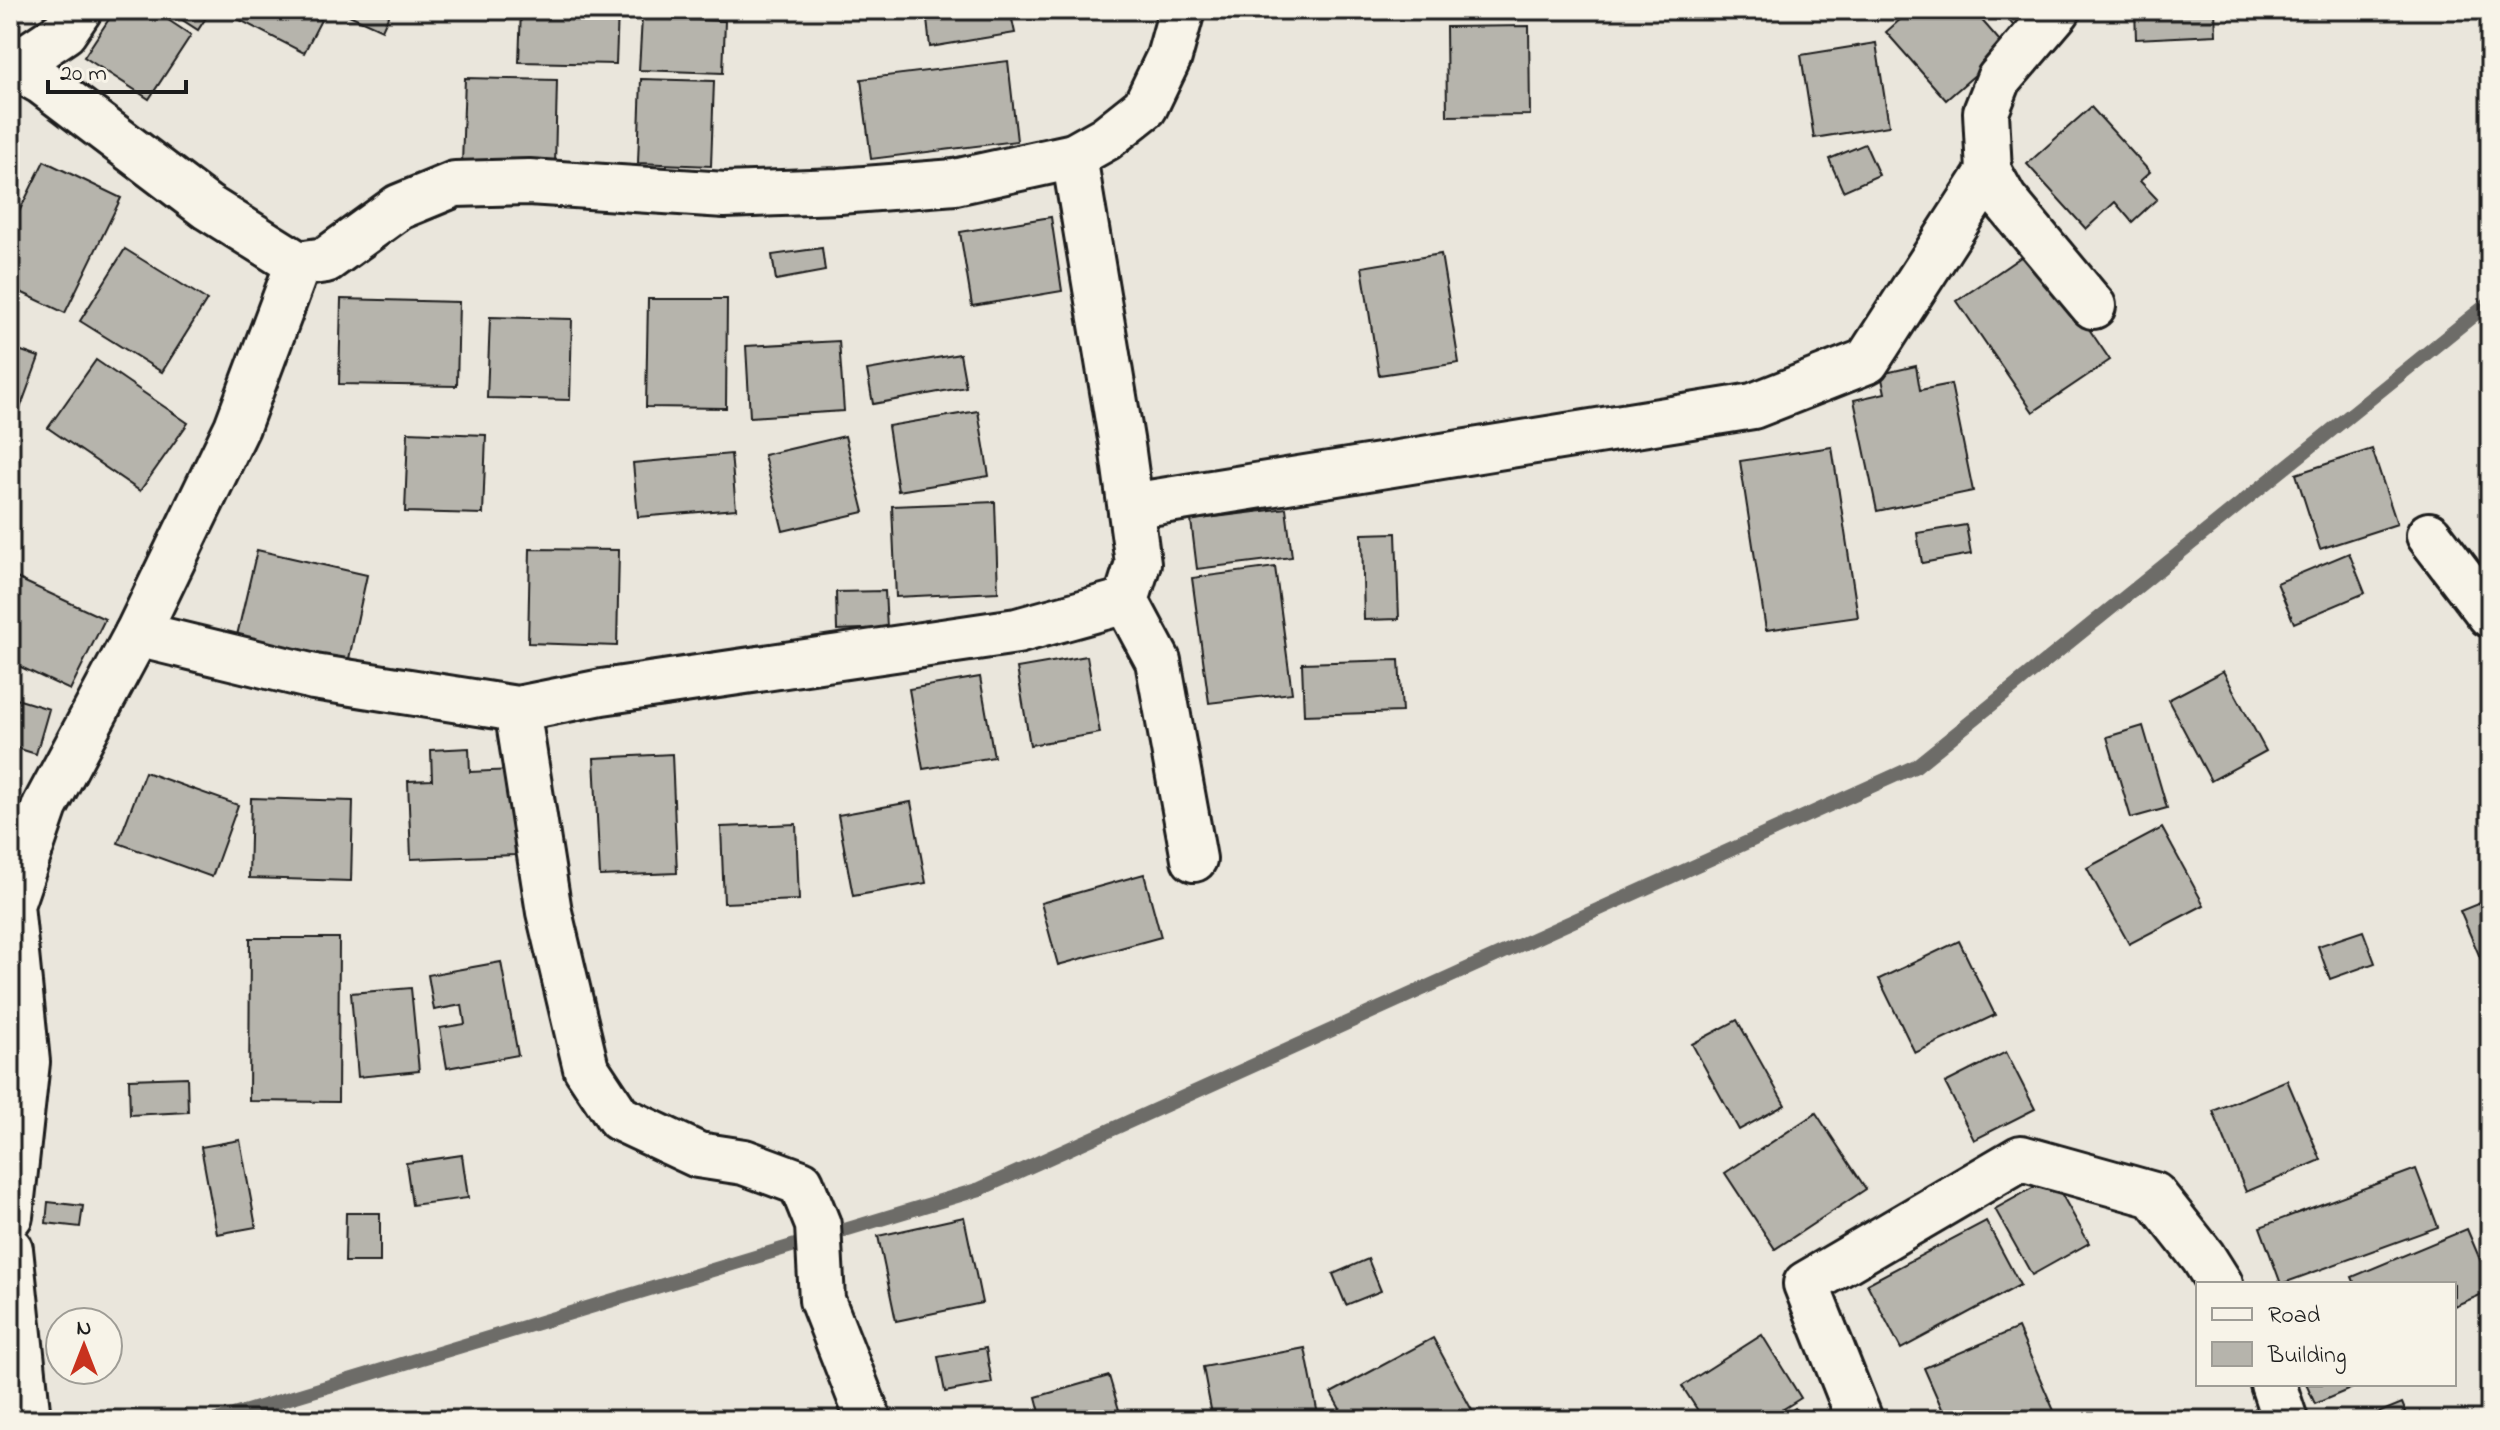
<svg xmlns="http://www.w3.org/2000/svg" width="2500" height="1430" viewBox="0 0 2500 1430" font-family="'Indie Flower',sans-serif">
	<rect width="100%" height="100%" fill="#eae6dc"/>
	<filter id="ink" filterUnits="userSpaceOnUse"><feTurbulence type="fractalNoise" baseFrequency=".0125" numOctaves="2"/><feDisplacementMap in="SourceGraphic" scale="16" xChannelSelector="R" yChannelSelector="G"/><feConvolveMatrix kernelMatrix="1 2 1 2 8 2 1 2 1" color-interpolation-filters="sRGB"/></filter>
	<g filter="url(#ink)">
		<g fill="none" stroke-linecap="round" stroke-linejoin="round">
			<path stroke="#6d6c68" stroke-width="14" d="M217 1420 980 1189 1916 766 2490 302"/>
		</g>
		<g fill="#b6b4ac" stroke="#1c1c1c" stroke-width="2">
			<path d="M115 10H153L191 35 149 99 84 57Z"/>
			<path d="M167 10H211L198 30Z"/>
			<path d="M231 10H302L321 20 304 53 228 14Z"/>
			<path d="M338 10H391L382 30Z"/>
			<path d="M521 10H618L616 64 519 62Z"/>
			<path d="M926 10H1010L1015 33 930 47Z"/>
			<path d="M1911 10H1973L2006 48 1946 100 1886 32Z"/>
			<path d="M2001 10H2040L2016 29Z"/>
			<path d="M2135 10H2215L2216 35 2136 39Z"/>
			<path d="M642 18 725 21 723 73 639 70Z"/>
			<path d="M1529 26 1530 115 1447 116 1446 27Z"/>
			<path d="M1876 43 1889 126 1814 138 1801 55Z"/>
			<path d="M1008 61 1017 141 871 159 861 79Z"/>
			<path d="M465 78 557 80 555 166 462 164Z"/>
			<path d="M641 79 714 81 711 166 638 163Z"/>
			<path d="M2091 107 2150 172 2140 181 2157 199 2132 222 2115 202 2086 229 2027 164Z"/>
			<path d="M1865 144 1879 175 1843 191 1829 159Z"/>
			<path d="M44 161 121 198 65 313 10 287V230Z"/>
			<path d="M1051 217 1062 291 972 306 960 232Z"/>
			<path d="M822 248 825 271 776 280 772 255Z"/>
			<path d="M2034 248 2110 360 2033 412 1957 301Z"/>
			<path d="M125 249 207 300 162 372 80 321Z"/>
			<path d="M1441 254 1459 363 1379 375 1362 267Z"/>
			<path d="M341 299 459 302 457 386 339 384Z"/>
			<path d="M648 299H727L726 408 646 407Z"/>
			<path d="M490 317 572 319 570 400 487 398Z"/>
			<path d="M839 341 844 411 750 417 746 346Z"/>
			<path d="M10 347 39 357 10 436Z"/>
			<path d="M960 354 966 387 873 404 867 370Z"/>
			<path d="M96 360 188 423 140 491 48 428Z"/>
			<path d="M1916 366 1920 390 1951 384 1973 491 1877 511 1854 400 1885 393 1881 374Z"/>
			<path d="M978 411 989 476 898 491 888 426Z"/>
			<path d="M408 432 486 435 483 514 405 512Z"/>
			<path d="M845 436 864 512 783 531 764 455Z"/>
			<path d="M1832 447 1858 617 1766 630 1740 461Z"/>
			<path d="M2372 449 2397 524 2320 549 2296 474Z"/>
			<path d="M731 454 736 509 638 517 633 463Z"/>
			<path d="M995 502 998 592 896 597 892 506Z"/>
			<path d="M1286 508 1292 557 1197 569 1191 520Z"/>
			<path d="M1966 525 1971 554 1922 563 1917 533Z"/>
			<path d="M1396 533 1399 619 1364 620 1362 534Z"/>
			<path d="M530 549 619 550 617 646 528 643Z"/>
			<path d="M257 550 367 575 347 668 235 644Z"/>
			<path d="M2349 553 2365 593 2294 623 2277 583Z"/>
			<path d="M1275 567 1292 693 1209 703 1192 578Z"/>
			<path d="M10 575 105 619 70 690 10 662Z"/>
			<path d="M885 591 887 628 837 630 836 592Z"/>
			<path d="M1087 656 1100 733 1030 745 1017 668Z"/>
			<path d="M1399 660 1402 712 1304 715 1302 663Z"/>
			<path d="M2223 671 2266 751 2211 781 2168 700Z"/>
			<path d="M980 677 994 757 923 769 909 689Z"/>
			<path d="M10 697 49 709 36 754 10 746Z"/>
			<path d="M2143 726 2167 808 2131 818 2107 737Z"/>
			<path d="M469 748 470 772 512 770 515 855 411 859 408 781 432 780 431 750Z"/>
			<path d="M672 754 677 873 600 876 594 758Z"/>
			<path d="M10 756 17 757 10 817Z"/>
			<path d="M145 772 238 805 212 877 118 843Z"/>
			<path d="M251 798 353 801 351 881 249 878Z"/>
			<path d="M911 802 926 883 853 896 838 815Z"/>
			<path d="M796 824 799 900 724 903 721 827Z"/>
			<path d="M2162 828 2204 905 2129 944 2087 868Z"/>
			<path d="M1144 874 1161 937 1058 965 1041 903Z"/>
			<path d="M2490 899V975L2488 976 2460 911Z"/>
			<path d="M2363 931 2375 963 2330 979 2318 946Z"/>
			<path d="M250 938H339L338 1102 249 1101Z"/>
			<path d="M1959 941 1995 1015 1915 1053 1879 979Z"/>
			<path d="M501 962 518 1055 447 1068 440 1028 465 1024 462 1005 434 1010 428 975Z"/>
			<path d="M411 988 419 1071 358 1077 351 993Z"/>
			<path d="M1737 1020 1785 1105 1739 1130 1692 1044Z"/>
			<path d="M2006 1052 2035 1109 1974 1140 1945 1083Z"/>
			<path d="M187 1077 188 1112 130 1115 129 1079Z"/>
			<path d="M2287 1080 2321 1160 2246 1192 2213 1111Z"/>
			<path d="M1816 1113 1866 1189 1775 1249 1725 1173Z"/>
			<path d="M240 1140 256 1227 217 1234 201 1147Z"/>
			<path d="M462 1155 468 1198 412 1205 406 1163Z"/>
			<path d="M2416 1169 2438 1227 2281 1284 2260 1227Z"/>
			<path d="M2052 1177 2089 1243 2032 1275 1995 1209Z"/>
			<path d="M48 1202 83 1206 80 1227 46 1223Z"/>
			<path d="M346 1213H380V1262H345Z"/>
			<path d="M964 1217 982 1303 896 1321 878 1236Z"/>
			<path d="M1986 1221 2020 1285 1901 1349 1867 1284Z"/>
			<path d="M2467 1229 2490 1283V1291L2454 1306V1284H2355L2352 1277Z"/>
			<path d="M1368 1259 1381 1291 1346 1305 1333 1274Z"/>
			<path d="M2018 1328 2055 1413 2039 1420H1947L1924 1368Z"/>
			<path d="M1762 1335 1801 1398 1766 1420H1704L1682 1386Z"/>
			<path d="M1433 1338 1474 1414 1462 1420H1346L1331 1393Z"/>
			<path d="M986 1348 992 1383 945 1392 938 1357Z"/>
			<path d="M1305 1348 1319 1420H1213L1203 1367Z"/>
			<path d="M1109 1376 1122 1420H1042L1036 1397Z"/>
			<path d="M2306 1384H2362L2315 1404Z"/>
			<path d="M2402 1403 2409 1420H2361Z"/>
			<path d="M1795 1408 1803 1420H1776Z"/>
		</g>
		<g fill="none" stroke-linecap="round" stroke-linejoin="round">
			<defs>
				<g id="minor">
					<path d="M2058 10 1999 79 1986 112 1989 172 2004 199 2093 306"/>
					<path d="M10 64 42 82 207 207 298 264 326 260 399 207 455 184 529 182 725 195 839 191 955 182 1074 156 1106 138 1145 107 1169 57 1182 10"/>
					<path d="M10 71 13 66 64 32 79 10"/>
					<path d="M1131 506 1753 406 1867 361 1989 172"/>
					<path d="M2429 535 2490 615"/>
					<path d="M1126 601 1158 661 1194 859"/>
					<path d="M137 634 314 677 517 709 602 692 1017 631 1126 601 1138 563 1122 445 1074 156"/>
					<path d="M517 709 549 912 586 1068 619 1118 698 1155 744 1162 801 1183 818 1225 822 1300 869 1420"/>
					<path d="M10 1216 27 1062 11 905 45 806 137 634 237 427 298 264"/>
					<path d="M10 1249 28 1420"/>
					<path d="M2273 1384 2285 1420"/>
					<path d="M1860 1420 1806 1284 2021 1158 2154 1195 2203 1257 2220 1284"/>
				</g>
			</defs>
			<use href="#minor" stroke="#1c1c1c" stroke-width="50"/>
			<use href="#minor" stroke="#f7f3e8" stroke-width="44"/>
		</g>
	</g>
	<rect width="2500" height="1430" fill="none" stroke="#f7f3e8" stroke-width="40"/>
	<rect x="20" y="20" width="2460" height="1390" fill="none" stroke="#1c1c1c" stroke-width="3" filter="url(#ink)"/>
	<rect x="2196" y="1282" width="260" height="104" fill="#f7f3e8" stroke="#9f9d96" stroke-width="2"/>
	<rect x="2212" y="1308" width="40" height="12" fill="#f7f3e8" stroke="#9f9d96" stroke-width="2"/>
	<text x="2268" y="1322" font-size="24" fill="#1c1c1c">Road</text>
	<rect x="2212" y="1342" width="40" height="24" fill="#b6b4ac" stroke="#9f9d96" stroke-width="2"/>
	<text x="2268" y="1362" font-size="24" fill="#1c1c1c">Building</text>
	<g transform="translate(84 1346)"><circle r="38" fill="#f7f3e8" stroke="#9f9d96" stroke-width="2"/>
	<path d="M0-6L14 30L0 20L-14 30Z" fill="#c8321e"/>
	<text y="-12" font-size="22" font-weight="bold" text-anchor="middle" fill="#1c1c1c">N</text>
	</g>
	<path d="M48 80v12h138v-12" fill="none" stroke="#1c1c1c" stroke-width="4"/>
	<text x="60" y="80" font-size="24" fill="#1c1c1c" stroke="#f7f3e8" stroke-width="6" paint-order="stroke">20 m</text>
</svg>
